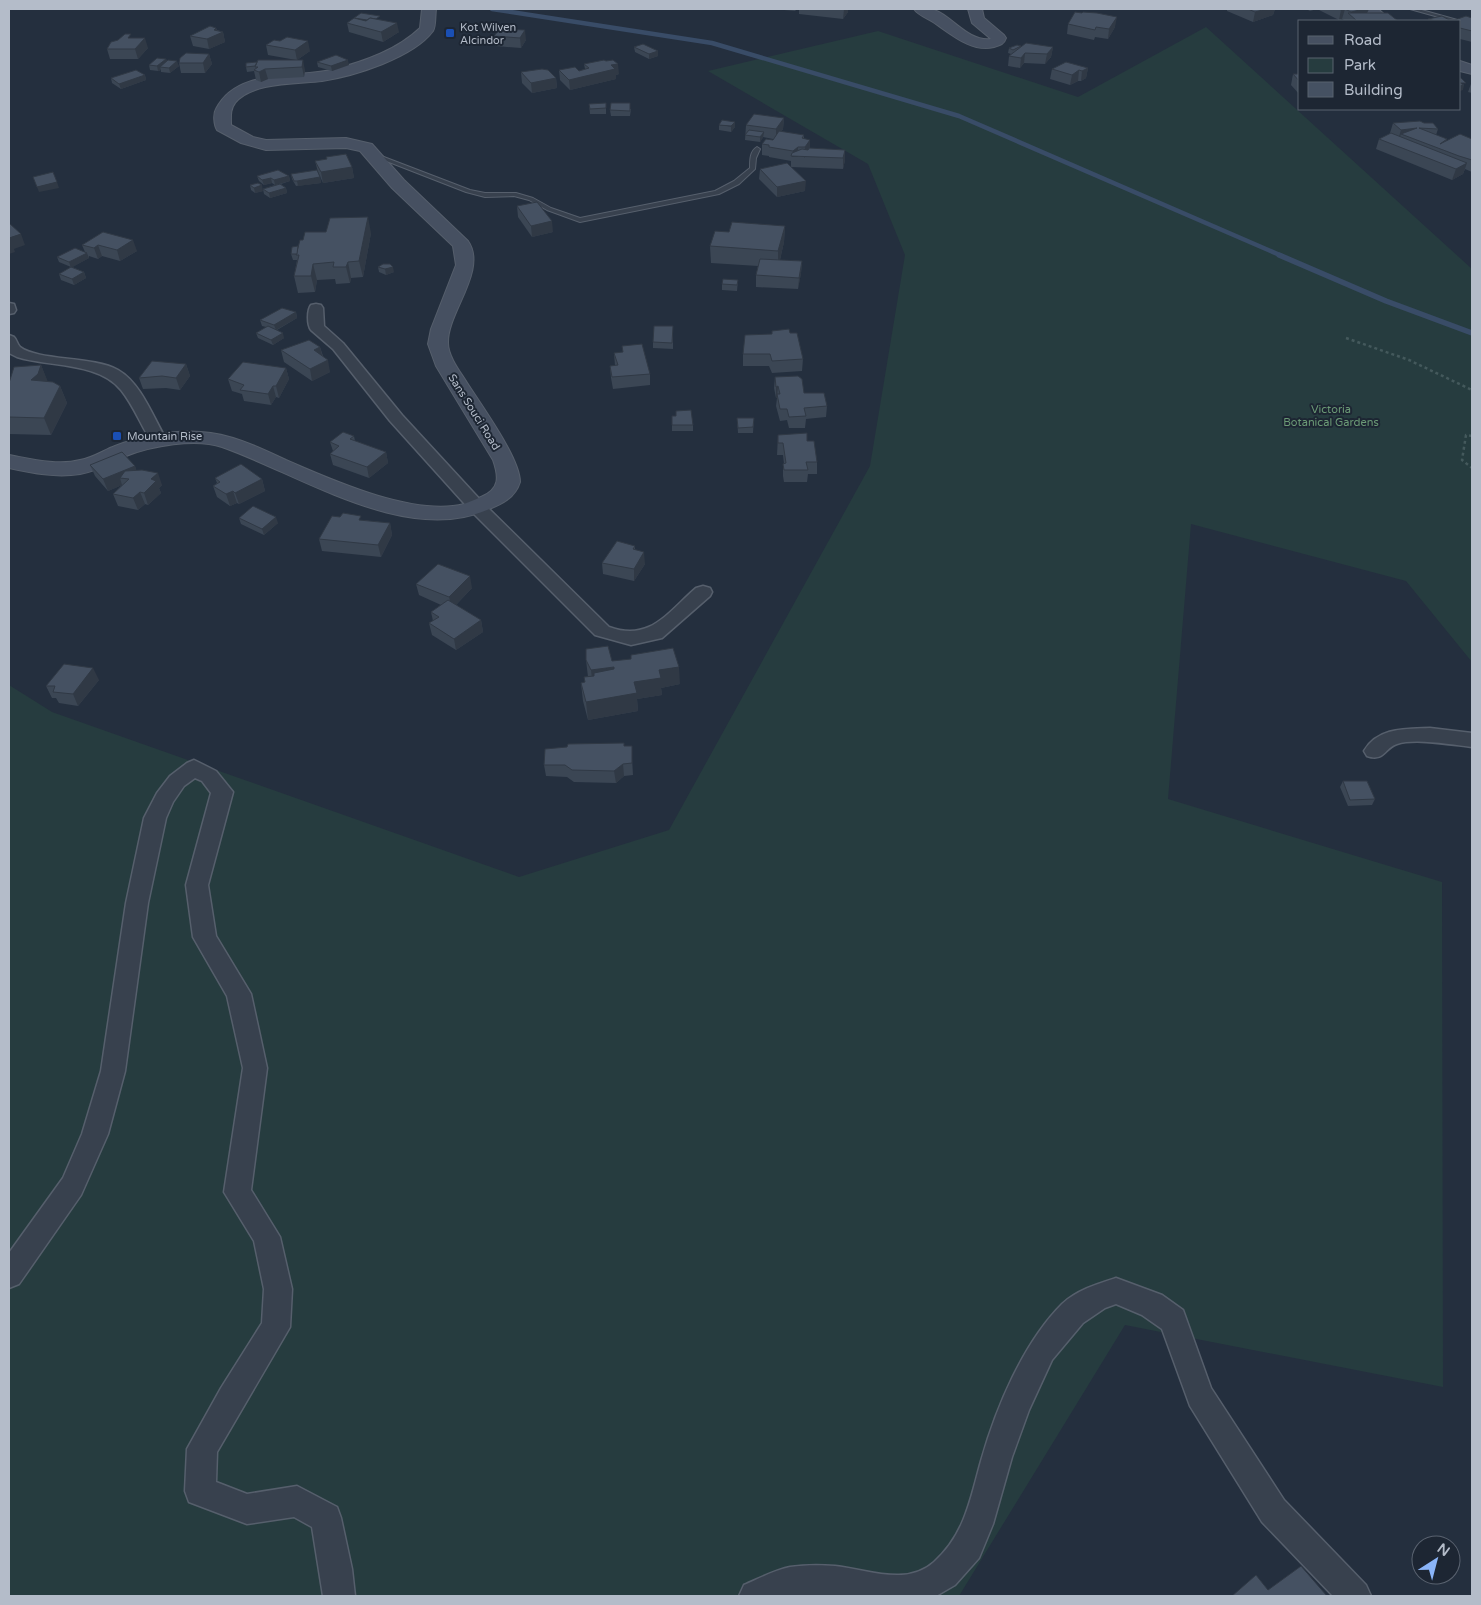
<svg xmlns="http://www.w3.org/2000/svg" width="1481" height="1605" viewBox="0 0 1481 1605" font-family="'Varela Round',sans-serif">
	<rect width="100%" height="100%" fill="#242f3e"/>
	<path fill="#263c3f" d="M1206 27 1472 269V662L1406 581 1191 524 1168 799 1442 882 1443 1387 1125 1325 959 1596H9V685L52 712 519 877 669 830 870 466 905 255 868 164 708 71 878 31 1078 97Z"/>
	<g fill="none" stroke-linecap="round" stroke-linejoin="round">
		<path stroke="#394c67" stroke-width="4.5" d="M492 9 712 43 959 116 1282 256"/>
		<path stroke="#394c67" stroke-width="5.5" d="M1279 255 1386 301 1472 333"/>
		<defs>
			<g id="service">
				<path d="M1410 9H1418L1461 21H1453Z"/>
				<path d="M757 147 760 149 756 158 755 169 739 184 719 194 580 222 547 210 529 200 514 196 485 197 466 192 371 155 376 154 470 190 485 193H516L533 198 551 208 580 218 715 191 734 181 750 168C750 160 750 151 757 147Z"/>
			</g>
			<g id="minor">
				<path d="M9 303 14 304 16 310 14 313 9 314Z"/>
				<path d="M316 304 321 305 323 308 324 326 343 343 402 415 484 504 609 627C650 642 667 613 696 588L703 586 710 588 712 592 710 596 662 638 631 645 595 635 472 512 390 421 333 349 311 330C307 325 307 310 311 305Z"/>
				<path d="M9 335 14 337C17 340 17 344 20 347 38 361 93 356 118 370 141 383 153 417 166 439L164 442H152C141 426 134 406 121 390 99 362 49 367 17 357L9 353Z"/>
				<path d="M1430 728 1472 733V747C1453 745 1416 738 1397 744 1384 748 1385 762 1367 756L1364 751C1378 727 1406 729 1430 728Z"/>
				<path d="M194 760 216 771 233 792 208 885 216 936 251 994 267 1068 251 1190 280 1237 292 1289 290 1327 217 1452 216 1482 247 1494 297 1486 337 1507 341 1518 352 1569 355 1596H323L312 1527 294 1517 247 1524 189 1502 185 1491 187 1449 221 1388 262 1323 264 1289 254 1241 224 1192 243 1068 227 996 193 937 186 885 211 793 202 781 195 778 184 786 173 802 166 818 148 903 125 1071 108 1134 81 1195 19 1284 9 1288V1253L63 1178 82 1134 101 1071 126 903 144 818 157 793 170 776 187 763Z"/>
				<path d="M1116 1278 1162 1295 1183 1310 1211 1388 1284 1500 1366 1585 1371 1596H1333L1262 1522 1190 1406 1162 1329 1142 1315 1116 1304 1105 1308 1083 1323 1052 1360 1029 1410 1012 1457 993 1524 979 1558 955 1585 936 1596H739L744 1585C758 1579 775 1570 790 1567 804 1565 821 1565 835 1566 867 1569 906 1587 934 1562 965 1534 970 1500 981 1461 996 1408 1023 1343 1062 1304 1077 1290 1097 1284 1116 1278Z"/>
			</g>
			<g id="secondary">
				<path d="M422 9H436C435 16 436 26 433 31 413 58 354 76 322 81 298 84 251 82 235 103 230 109 231 117 231 125L253 137 266 140 346 138 372 144 404 180 468 241C488 270 447 313 448 343 448 355 458 369 464 378 478 401 520 457 520 482 515 498 502 504 487 510 404 545 299 474 222 447 195 438 152 446 126 456 110 463 97 471 80 474 56 478 32 473 9 468V455C31 459 58 466 80 460 93 458 104 450 115 446 142 436 171 430 201 432 232 434 258 447 286 460 332 480 414 517 464 504 470 502 476 499 481 497 500 489 499 477 493 460L436 366 428 344 431 329 456 265 453 246 392 188 360 151 346 148 266 150 241 143 217 130C214 125 213 114 216 109 237 67 297 79 335 69 365 61 397 50 420 28Z"/>
				<path d="M914 9C919 9 925 8 930 9 950 12 966 42 991 39L972 23 968 9H982L984 18 1004 35 1006 38C1004 44 1001 45 994 47 972 53 951 34 933 22 927 18 918 15 914 9Z"/>
				<path d="M1363 9H1378L1392 21H1377Z"/>
				<path d="M1460 61 1472 65V74L1460 71Z"/>
			</g>
		</defs>
		<use href="#service" stroke="#565f6c" stroke-width="2"/>
		<use href="#minor" stroke="#565f6c" stroke-width="3"/>
		<use href="#secondary" stroke="#565f6c" stroke-width="2"/>
		<g stroke="#44595c" stroke-width="2.5" stroke-dasharray="3 3" stroke-linecap="butt">
			<path d="M1346 338 1409 360 1472 390"/>
			<path d="M1472 436 1466 435 1462 460 1472 468"/>
		</g>
		<use href="#service" fill="#38414e" fill-rule="evenodd"/>
		<use href="#minor" fill="#38414e" fill-rule="evenodd"/>
		<use href="#secondary" fill="#465061" fill-rule="evenodd"/>
	</g>
	<g fill="#3b4654">
		<path d="M773 9H797L795 11Z"/>
		<path d="M799 9H848V12L843 19 799 14Z"/>
		<path d="M1227 9H1275L1273 15 1253 22 1227 11Z"/>
		<path d="M1306 9H1369L1367 13H1366L1398 21H1346L1342 19 1339 20 1317 9 1310 11Z"/>
		<path d="M1472 18V42L1460 39V21Z"/>
		<path d="M381 20 399 32 383 42 349 32 347 23Z"/>
		<path d="M1068 24 1115 27 1108 39 1095 37 1094 40 1067 34Z"/>
		<path d="M216 28 217 30 223 32 225 42 209 49 193 46 190 36Z"/>
		<path d="M500 29 526 40 521 48 495 46 494 36Z"/>
		<path d="M132 38 148 48 138 59H110L107 49Z"/>
		<path d="M266 45 310 51 297 60 305 70 304 77 268 79 261 82 256 80 254 71 247 72 246 67 296 60 268 55Z"/>
		<path d="M1021 46 1053 47 1051 57 1045 64 1024 63 1020 68 1008 66 1009 56 1011 54 1008 53 1009 48Z"/>
		<path d="M634 47 658 51V56L649 59 635 52Z"/>
		<path d="M209 54 212 64 205 73H181L179 63Z"/>
		<path d="M166 59 167 61 179 66 170 73 161 72V70L158 71 150 70 149 65Z"/>
		<path d="M606 61 619 74 616 75V79L570 90 560 80 559 70 579 71 585 69 584 64Z"/>
		<path d="M317 62 349 65 332 71 318 67Z"/>
		<path d="M1088 68 1086 78 1081 81H1078L1070 85 1050 79 1052 69Z"/>
		<path d="M521 72 556 78 557 88 532 93 522 83Z"/>
		<path d="M1293 74H1300V95L1291 85Z"/>
		<path d="M145 75 146 80 121 89 112 83 111 78Z"/>
		<path d="M1472 81V93L1468 92Z"/>
		<path d="M589 104 606 108V114H590Z"/>
		<path d="M631 109 630 116H611L610 110Z"/>
		<path d="M784 118 783 129 781 132 804 135V139L810 148 845 150V160L843 169 791 167V161L769 157V156L762 155V144L773 140V139L763 137 760 142 745 140 746 125Z"/>
		<path d="M1393 123H1424L1438 129 1436 135 1447 139 1446 141 1472 139V172L1465 169 1463 174 1452 180 1376 149 1379 139 1390 134V133Z"/>
		<path d="M719 125 735 127 731 132 719 130Z"/>
		<path d="M326 157 352 167 354 178 323 183 318 172 315 161 327 159Z"/>
		<path d="M760 169 805 191 777 197 759 179Z"/>
		<path d="M291 174 320 177 321 183 296 186 292 179Z"/>
		<path d="M257 176H289L290 181 281 184 286 188 287 193 270 198 264 194 263 189 275 185 272 183 264 185 259 181Z"/>
		<path d="M250 185 263 191 255 193 251 190Z"/>
		<path d="M517 206 553 232 532 237 518 217Z"/>
		<path d="M785 226 784 242 780 260 802 261 801 273 798 289 756 287V275L758 266 711 263 710 246 729 232Z"/>
		<path d="M103 232 137 251 120 261 102 256 98 259 89 256V258L72 267 84 272 86 278 74 285 61 280 59 274 71 267 59 262 57 257 85 252 82 245Z"/>
		<path d="M371 233 363 277 351 278 350 283 336 284 335 279 317 280 315 292 298 293 294 276 297 260H293L291 254Z"/>
		<path d="M378 267 394 272 386 275 379 272Z"/>
		<path d="M738 280 737 291 722 290V284Z"/>
		<path d="M296 312 297 318 277 330 284 338 273 345 258 338 256 333 266 327 262 326 260 320Z"/>
		<path d="M673 326V349L653 348V342Z"/>
		<path d="M790 333 803 359 802 371 772 373 769 366H743V354L772 334Z"/>
		<path d="M320 347 323 356 330 372 312 381 284 362 281 350Z"/>
		<path d="M614 353 650 374V385L613 389 611 378 610 366H615Z"/>
		<path d="M186 364 190 376 180 390 166 388 143 389 139 378Z"/>
		<path d="M41 365 47 381 60 386 67 403 51 435 9 434V383Z"/>
		<path d="M286 368 289 379 279 398 276 397 271 405 244 401 242 394 232 391 228 379Z"/>
		<path d="M775 377 827 406 826 417 806 419 805 428H789L787 420 780 421 776 406 777 398H776L774 388Z"/>
		<path d="M672 416H676L693 425V431H672Z"/>
		<path d="M737 418H754L753 433H738Z"/>
		<path d="M778 435 807 441 817 462V474H808L807 482H784L783 476V464H784L783 455H777Z"/>
		<path d="M354 436 355 441 386 452 388 463 369 478 333 465 330 454 333 451 330 442Z"/>
		<path d="M90 465 135 466 136 470 162 485 159 488 161 493 148 505 145 504 138 510 118 506 113 494 122 485 108 491 95 476Z"/>
		<path d="M215 478 262 479 265 491 239 504 237 503 230 506 217 497 213 486 217 483Z"/>
		<path d="M239 518 278 523 264 535 241 524Z"/>
		<path d="M362 520 390 523 392 535 381 557 322 551 319 539Z"/>
		<path d="M635 546V550L645 564 634 581 603 574 602 563Z"/>
		<path d="M416 584 472 588 456 605 481 620 483 632 456 650 432 635 429 623 433 621 431 612 441 605 419 595Z"/>
		<path d="M586 660 612 661 680 684 661 688 662 695 637 699 638 711 588 720 583 701 581 683 585 682 588 677Z"/>
		<path d="M99 680 78 706 59 703 56 698H52L46 686Z"/>
		<path d="M624 746 632 758 633 775 624 776 616 783 574 782 567 777 546 776 544 765Z"/>
		<path d="M1343 781 1375 799 1372 805 1348 806 1340 787Z"/>
	</g>
	<g fill="#303945">
		<path d="M844 9H848V12L843 19Z"/>
		<path d="M1266 9H1275L1273 15 1253 22 1255 12Z"/>
		<path d="M1345 9 1342 19 1339 20 1341 10Z"/>
		<path d="M1356 9H1369L1367 13 1350 15 1351 12Z"/>
		<path d="M1117 17 1115 27 1108 39 1109 29Z"/>
		<path d="M397 23 399 32 383 42 381 32Z"/>
		<path d="M216 28 218 34 223 32 225 42 209 49 207 39 214 30Z"/>
		<path d="M525 30 526 40 521 48 520 38Z"/>
		<path d="M145 38 148 48 138 59 135 49Z"/>
		<path d="M308 41 310 51 297 60 295 50Z"/>
		<path d="M1053 47 1051 57 1045 64 1047 54Z"/>
		<path d="M658 51V56L649 59V54Z"/>
		<path d="M1025 53 1024 63 1020 68 1021 58Z"/>
		<path d="M209 54 212 64 205 73 203 63Z"/>
		<path d="M166 59 168 64 160 67 161 70 158 71 157 66Z"/>
		<path d="M303 60 305 70 304 77 302 67Z"/>
		<path d="M348 60 349 65 332 71 331 66Z"/>
		<path d="M177 61 179 66 170 73 169 68Z"/>
		<path d="M618 64 619 74 616 75V79L570 90 569 80 611 65Z"/>
		<path d="M1088 68 1086 78 1081 81 1082 71Z"/>
		<path d="M265 69 268 79 261 82 259 72Z"/>
		<path d="M1079 70 1078 81 1070 85 1072 75Z"/>
		<path d="M145 75 146 80 121 89 119 84Z"/>
		<path d="M556 78 557 88 532 93 531 83Z"/>
		<path d="M1464 85 1463 90 1460 91V86Z"/>
		<path d="M784 118 783 129 776 139V129Z"/>
		<path d="M735 122V127L731 132V126Z"/>
		<path d="M1417 128 1401 134 1399 140H1398L1401 130Z"/>
		<path d="M764 132 763 138 760 142V137Z"/>
		<path d="M810 140V150L804 158 805 147Z"/>
		<path d="M798 147V157H792L793 151Z"/>
		<path d="M845 150V160L843 169V158Z"/>
		<path d="M1467 163 1463 174 1452 180 1456 169Z"/>
		<path d="M352 167 354 178 323 183 321 172Z"/>
		<path d="M289 176 290 181 275 185 274 180Z"/>
		<path d="M320 177 321 183 298 186 297 181Z"/>
		<path d="M271 178 272 183 264 185 262 180Z"/>
		<path d="M806 181 805 191 777 197V187Z"/>
		<path d="M57 182 59 188 39 192 37 187Z"/>
		<path d="M262 185 263 191 255 193 254 188Z"/>
		<path d="M286 188 287 193 270 198 269 193Z"/>
		<path d="M368 217 371 233 363 277 359 261Z"/>
		<path d="M552 221 553 232 532 237 531 226Z"/>
		<path d="M785 226 784 242 778 268V251Z"/>
		<path d="M21 234 25 245 14 249 15 252 9 254V238Z"/>
		<path d="M133 240 137 251 120 261 117 250Z"/>
		<path d="M98 245 102 256 98 259 94 248Z"/>
		<path d="M87 253 89 258 71 268 69 262Z"/>
		<path d="M802 261 801 273 798 289 799 278Z"/>
		<path d="M348 262 351 278 350 283 346 267Z"/>
		<path d="M313 264 317 280 315 292 311 276Z"/>
		<path d="M393 267 394 272 386 275 385 269Z"/>
		<path d="M84 272 86 278 74 285 72 279Z"/>
		<path d="M296 312 297 318 276 330 274 325Z"/>
		<path d="M283 333 284 338 273 345 271 340Z"/>
		<path d="M320 347 323 359 314 350Z"/>
		<path d="M328 360 330 372 312 381 310 369Z"/>
		<path d="M186 364 190 376 180 390 176 378Z"/>
		<path d="M41 365 48 382 31 380Z"/>
		<path d="M286 368 289 379 279 398 276 386Z"/>
		<path d="M60 386 67 403 51 435 44 418Z"/>
		<path d="M273 386 276 397 271 405 268 394Z"/>
		<path d="M778 386 777 397V394V398H776V387Z"/>
		<path d="M386 452 388 463 369 478 367 467Z"/>
		<path d="M135 466 139 478 129 479 120 478 122 485 108 491 103 479Z"/>
		<path d="M158 473 162 485 159 488 161 493 148 505 144 493 151 479Z"/>
		<path d="M262 479 265 491 239 504 235 493Z"/>
		<path d="M233 491 237 503 230 506 226 494Z"/>
		<path d="M140 492 145 504 138 510 133 498Z"/>
		<path d="M276 517 278 523 264 535 262 529Z"/>
		<path d="M390 523 392 535 381 557 378 545Z"/>
		<path d="M644 552 645 564 634 581V569Z"/>
		<path d="M470 576 472 588 452 609 449 597Z"/>
		<path d="M481 620 483 632 456 650 454 639Z"/>
		<path d="M614 667 615 685 593 688 591 670Z"/>
		<path d="M679 667 680 684 661 688 662 695 637 699 638 711 588 720 586 702 659 670Z"/>
		<path d="M93 668 99 680 78 706 73 694Z"/>
		<path d="M623 764 624 776 616 783 614 771Z"/>
	</g>
	<g fill="#455162" stroke="#303945">
		<path d="M1248 9H1266L1255 12Z"/>
		<path d="M1339 9H1364L1351 12 1345 9 1341 10Z"/>
		<path d="M1075 12 1082 13 1083 12 1097 13 1117 17 1109 29 1096 27 1095 30 1068 24Z"/>
		<path d="M361 13 380 16 376 19 370 18 367 20 354 18Z"/>
		<path d="M1348 13H1388L1398 21H1357Z"/>
		<path d="M1442 16 1451 21H1436L1428 19Z"/>
		<path d="M1466 16 1472 18V31L1460 28V21H1452Z"/>
		<path d="M354 18 366 21 370 18 397 23 381 32 347 23Z"/>
		<path d="M210 26 216 28 214 30 223 32 207 39 190 36Z"/>
		<path d="M500 29 525 30 520 38 494 36Z"/>
		<path d="M125 34H131L128 38H145L135 49H107L111 42 118 40Z"/>
		<path d="M287 37 308 41 295 50 266 45 274 40 280 41Z"/>
		<path d="M1026 43 1053 47 1047 54 1025 53 1021 58 1009 56Z"/>
		<path d="M643 44 658 51 649 54 634 47Z"/>
		<path d="M1017 45 1021 46 1013 50 1009 48Z"/>
		<path d="M186 53 209 54 203 63H179L180 58Z"/>
		<path d="M336 55 348 60 331 66 317 62Z"/>
		<path d="M157 58 166 59 157 66 149 65Z"/>
		<path d="M168 60 177 61 169 68 160 67Z"/>
		<path d="M258 60H303L302 67 265 69 259 72 254 70 258 67H255Z"/>
		<path d="M604 60 606 61 613 60 618 64 611 65 615 69 569 80 559 70 575 67 579 71 589 68 584 64Z"/>
		<path d="M257 62 255 66 246 67V63Z"/>
		<path d="M1066 62 1088 68 1082 71 1079 70 1072 75 1052 69Z"/>
		<path d="M542 69 548 70 556 78 531 83 521 72Z"/>
		<path d="M136 70 145 75 119 84 111 78Z"/>
		<path d="M1293 74H1300V82Z"/>
		<path d="M1460 78H1461L1466 83H1461L1460 82Z"/>
		<path d="M1460 83 1464 85 1460 86Z"/>
		<path d="M606 103V108L590 109 589 104Z"/>
		<path d="M611 103H630V111L610 110Z"/>
		<path d="M754 114 784 118 776 129 746 125Z"/>
		<path d="M722 120 735 122 731 126 719 125Z"/>
		<path d="M1420 121 1424 123H1433L1438 129 1419 128 1447 139 1440 144 1460 134 1472 139V160L1459 156 1401 134 1417 128 1401 130 1393 123Z"/>
		<path d="M749 130 764 132 760 137 745 135Z"/>
		<path d="M779 131 804 135 802 138 810 140 805 147H798L793 151 769 147V145L762 144 766 139 773 140Z"/>
		<path d="M1391 133 1467 163 1456 169 1379 139Z"/>
		<path d="M809 148 845 150 843 158 791 156 792 153 802 149 808 150Z"/>
		<path d="M346 154 352 167 321 172 315 161 327 159 326 157Z"/>
		<path d="M787 163 806 181 777 187 760 169Z"/>
		<path d="M278 170 289 176 274 180 271 178 262 180 257 176Z"/>
		<path d="M317 170 320 177 297 181H294L291 174Z"/>
		<path d="M53 172 57 182 37 187 33 177Z"/>
		<path d="M258 183 262 185 254 188 250 185Z"/>
		<path d="M280 184 286 188 269 193 263 189Z"/>
		<path d="M537 202 552 221 531 226 517 206Z"/>
		<path d="M368 217 359 261 348 262 346 267H333L334 262 313 264 311 276H294L299 255H296L300 240H303L305 232H326L330 218Z"/>
		<path d="M732 222 785 226 778 251 710 246 715 231 729 232Z"/>
		<path d="M9 223 21 234 9 238Z"/>
		<path d="M103 232 133 240 117 250 98 245 94 248 82 245Z"/>
		<path d="M298 246 297 254H291L292 247Z"/>
		<path d="M75 248 87 253 69 262 57 257Z"/>
		<path d="M760 259 802 261 799 278 756 275Z"/>
		<path d="M383 264H390L393 267 385 269 378 267Z"/>
		<path d="M71 267 84 272 72 279 59 274Z"/>
		<path d="M723 279 738 280 737 285 722 284Z"/>
		<path d="M282 308 296 312 274 325 260 320Z"/>
		<path d="M268 326 283 333 271 340 256 333Z"/>
		<path d="M654 326H673L672 343 653 342Z"/>
		<path d="M789 329 790 333H797L803 359 772 361 770 354H743L745 335 772 334V331Z"/>
		<path d="M309 340 320 347 314 350 328 360 310 369 281 350Z"/>
		<path d="M642 344 650 374 612 377 610 366 618 365 614 353 623 352 622 346Z"/>
		<path d="M152 361 186 364 176 378 162 376 139 378Z"/>
		<path d="M243 362 286 368 276 386H273L268 394 240 390 244 385 228 379Z"/>
		<path d="M41 365 38 374 31 380 53 382 60 386 44 418 9 417V383L14 367Z"/>
		<path d="M798 376 802 379 804 393H824L827 406 804 408 806 416 789 417 787 409H780L777 394H780L778 386 776 387 775 377Z"/>
		<path d="M691 410 693 425H672V416H676V411Z"/>
		<path d="M737 418H754L753 427 738 428Z"/>
		<path d="M343 432 354 436 350 439 386 452 367 467 330 454 339 446 330 442Z"/>
		<path d="M807 433V441H814L817 462H806L808 470H784L783 464 786 463 783 443H778V435Z"/>
		<path d="M122 452 135 466 103 479 90 465Z"/>
		<path d="M241 464 262 479 235 493 233 491 226 494 213 486 220 482 215 478Z"/>
		<path d="M142 470 158 473 151 479 156 481 144 493 140 492 133 498 113 494 129 479 120 478 125 471Z"/>
		<path d="M253 506 276 517 262 529 239 518Z"/>
		<path d="M343 513 361 516 359 520 390 523 378 545 319 539 332 516 340 517Z"/>
		<path d="M617 541 635 546 633 549 644 552 634 569 602 563Z"/>
		<path d="M438 564 470 576 449 597 416 584Z"/>
		<path d="M448 600 481 620 454 639 429 623 439 617 431 612Z"/>
		<path d="M608 646 612 661 631 659V655L673 648 679 667 659 670 661 678 634 682 637 693 586 702 581 683 585 682 584 677 594 676V673L614 669V667L591 670 586 660V649Z"/>
		<path d="M64 664 93 668 73 694 53 692 55 686H46Z"/>
		<path d="M624 743V746H632V763L623 764 614 771 572 770 565 765H544L545 749 567 747 568 744Z"/>
		<path d="M1343 781H1367L1375 799 1350 800Z"/>
		<path d="M1301 1566 1327 1596H1232L1256 1575 1268 1590Z"/>
	</g>
	<g fill="#1a4fb4" stroke="#1d2633" stroke-width="2">
		<rect x="445" y="28" width="10" height="10" rx="2.5"/>
		<rect x="112" y="431" width="10" height="10" rx="2.5"/>
	</g>
	<g text-anchor="middle" dominant-baseline="central" stroke-width="4" stroke-linejoin="round" paint-order="stroke">
		<g font-size="11" fill="#b4bcc9" stroke="#1d2633" text-anchor="start">
			<text x="460" y="27">Kot Wilven<tspan x="460" dy="13">Alcindor</tspan></text>
			<text x="127" y="436">Mountain Rise</text>
		</g>
		<g font-size="11" fill="#6b9a76" stroke="#1d2633">
			<text x="1331" y="409">Victoria<tspan x="1331" dy="13">Botanical Gardens</tspan></text>
		</g>
		<g font-size="11" fill="#b4bcc9" stroke="#1d2633">
			<text transform="translate(474 412) rotate(58)">Sans Souci Road</text>
		</g>
	</g>
	<rect width="1481" height="1605" fill="none" stroke="#b4bcc9" stroke-width="20"/>
	<rect x="1298" y="20" width="162" height="90" fill="#1d2633" stroke="#59626f"/>
	<rect x="1308" y="36" width="25" height="8" fill="#465061" stroke="#59626f"/>
	<text x="1344" y="45" font-size="15" fill="#b4bcc9">Road</text>
	<rect x="1308" y="58" width="25" height="15" fill="#263c3f" stroke="#59626f"/>
	<text x="1344" y="70" font-size="15" fill="#b4bcc9">Park</text>
	<rect x="1308" y="82" width="25" height="15" fill="#455162" stroke="#59626f"/>
	<text x="1344" y="95" font-size="15" fill="#b4bcc9">Building</text>
	<g transform="translate(1436 1560) rotate(36)"><circle r="24" fill="#1d2633" stroke="#59626f"/>
	<path d="M0-4L9 19L0 12L-9 19Z" fill="#8ab4f8"/>
	<text y="-8" font-size="14" font-weight="bold" text-anchor="middle" fill="#b4bcc9">N</text>
	</g>
</svg>
